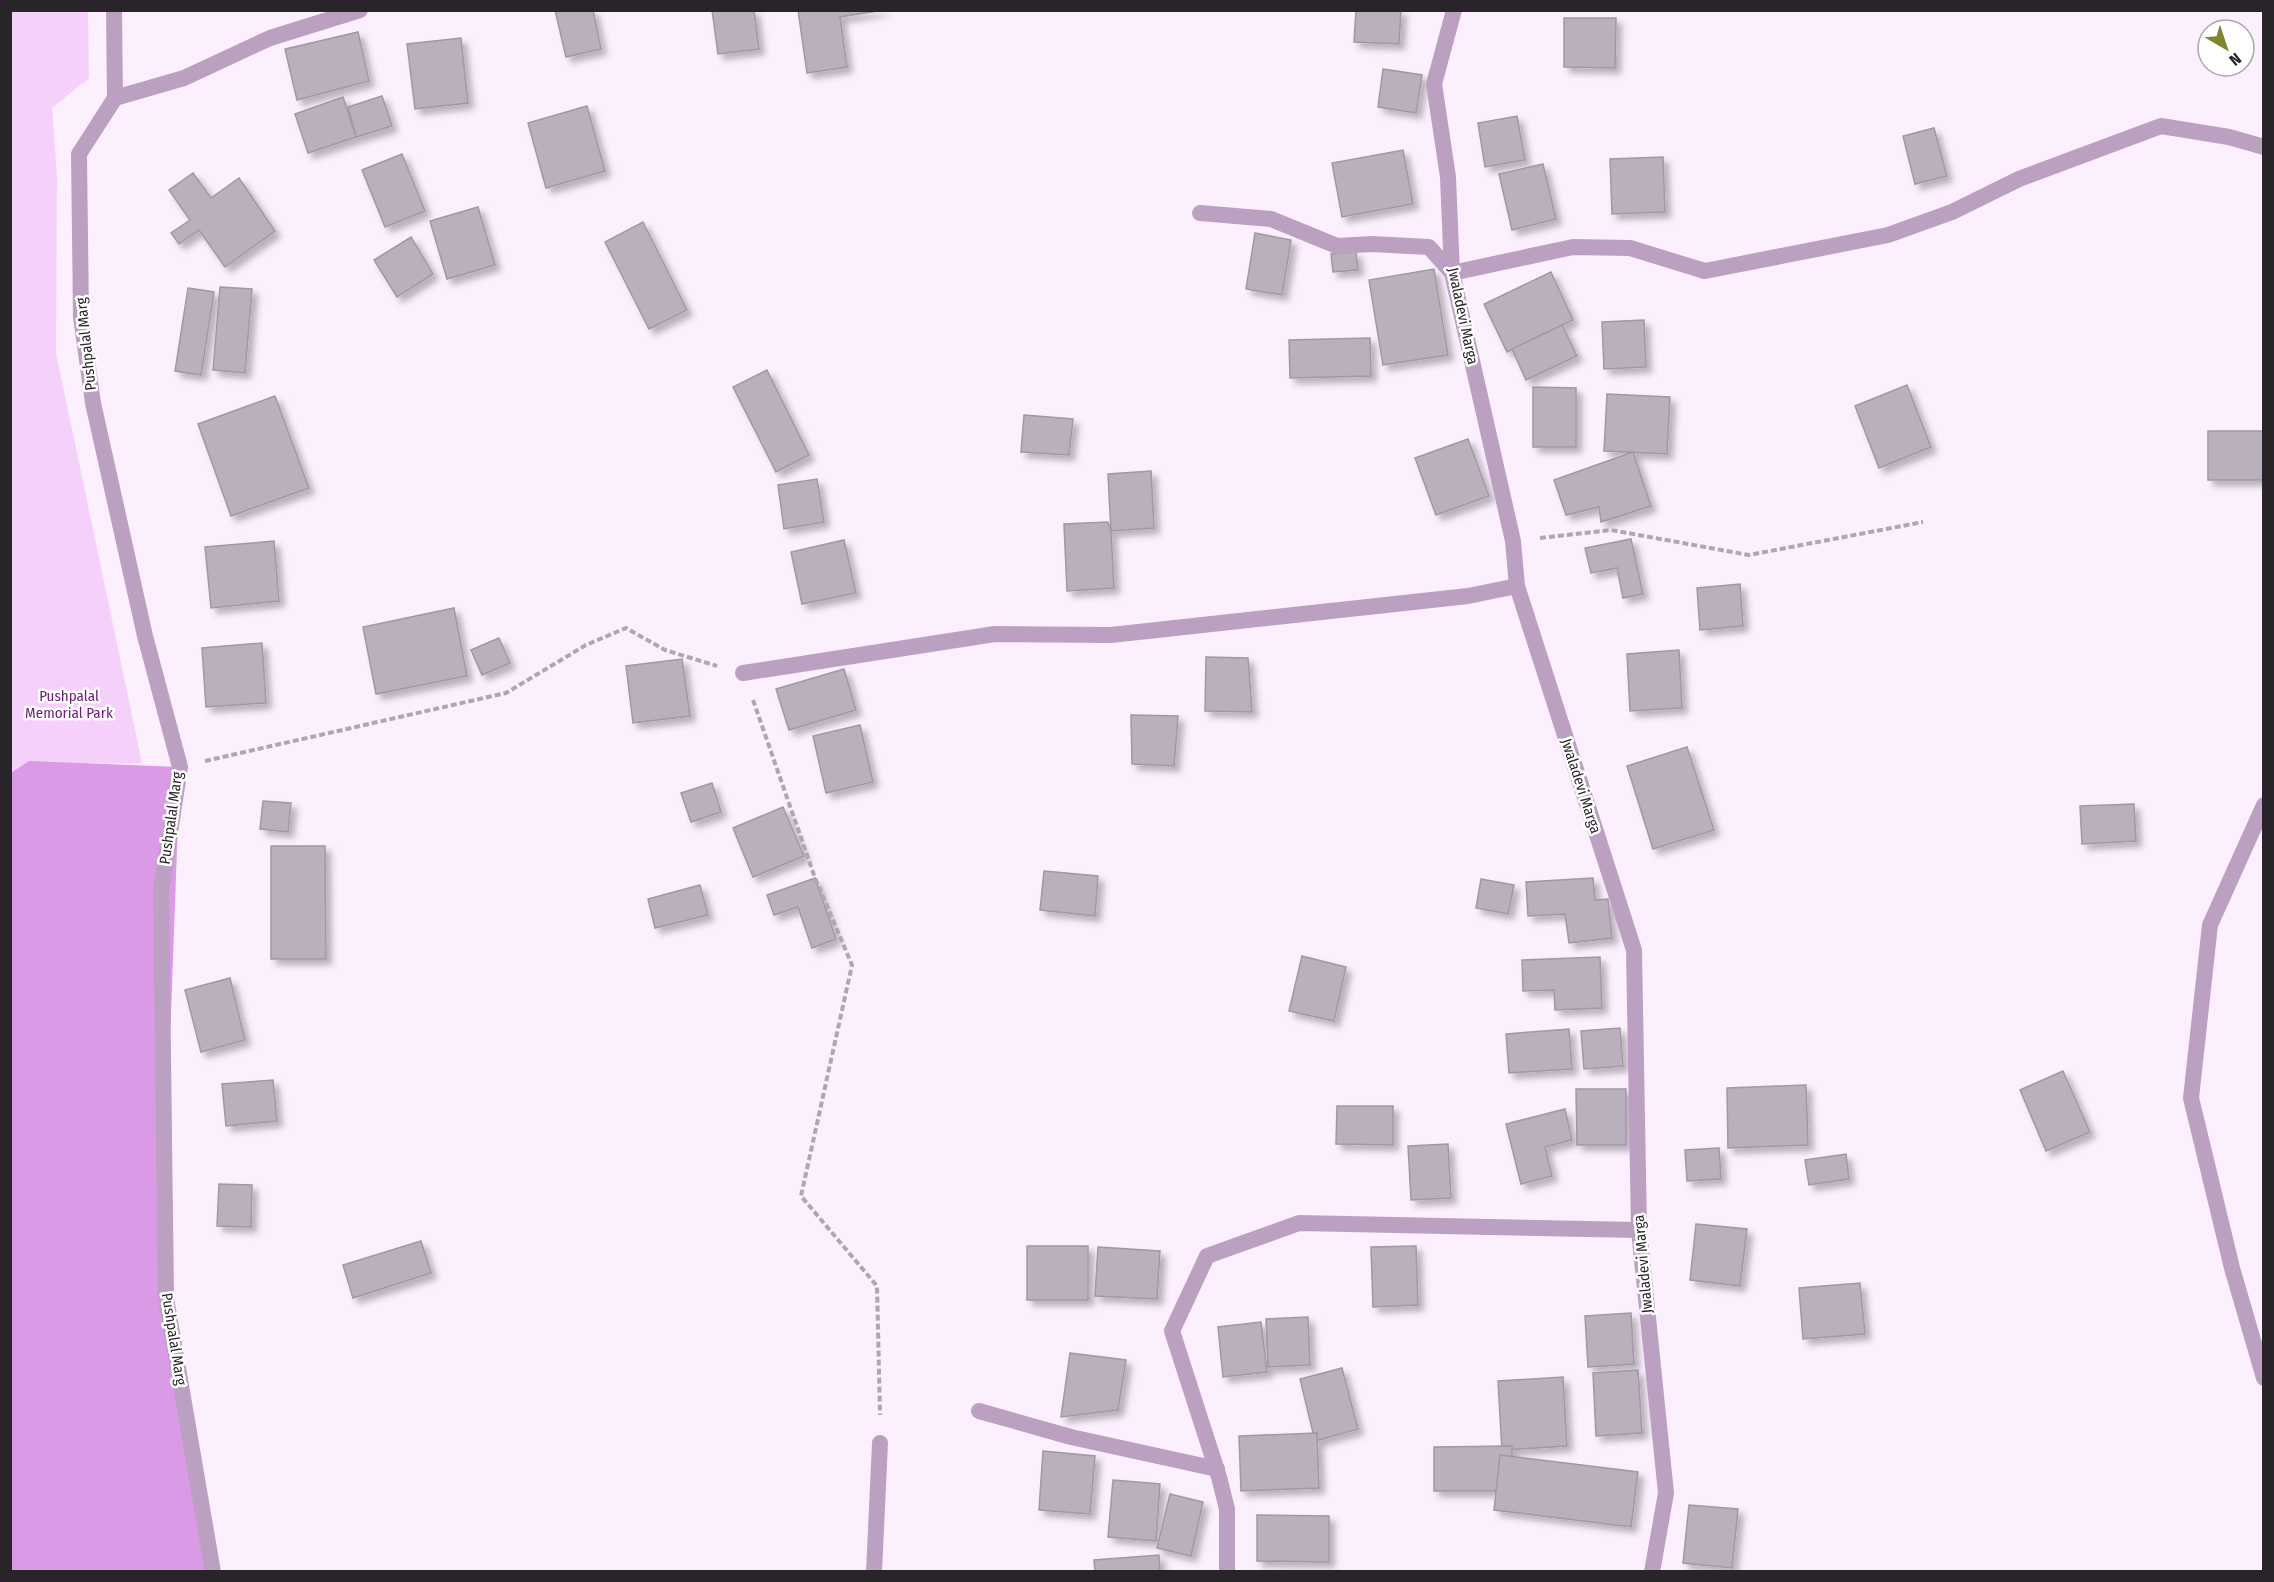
<svg xmlns="http://www.w3.org/2000/svg" width="2274" height="1582" viewBox="0 0 2274 1582" font-family="'Fira Sans Condensed',sans-serif">
	<defs>
		<filter id="shadow"><feDropShadow dx="5.5" dy="5.5" stdDeviation="3" flood-color="#0004"/></filter>
	</defs>
	<rect width="100%" height="100%" fill="#fcf0fe"/>
	<path fill="#f4d0fb" d="M11 11H88L89 78 52 108 57 176 56 353 142 763 36 764 11 777Z"/>
	<path fill="#da9ae6" d="M29 761 180 767 161 1287 213 1571 11 1572V773Z"/>
	<g fill="#baafbc" stroke="#a297a4" stroke-width="1.5" filter="url(#shadow)">
		<path d="M555 10H593L601 49 566 57Z"/>
		<path d="M712 10H754L759 49 718 54Z"/>
		<path d="M798 10H884L840 17 847 67 807 73Z"/>
		<path d="M1356 10H1401L1399 44 1354 42Z"/>
		<path d="M1564 18H1616L1615 68 1564 67Z"/>
		<path d="M358 32 369 81 297 100 285 49Z"/>
		<path d="M461 38 468 103 415 109 407 44Z"/>
		<path d="M1383 69 1422 75 1416 113 1378 107Z"/>
		<path d="M382 96 392 126 356 137 348 107Z"/>
		<path d="M343 97 356 137 308 153 295 114Z"/>
		<path d="M587 106 605 171 546 188 528 123Z"/>
		<path d="M1517 116 1525 160 1485 167 1478 123Z"/>
		<path d="M1934 128 1947 176 1915 184 1903 136Z"/>
		<path d="M1403 150 1413 204 1342 217 1332 163Z"/>
		<path d="M402 154 425 211 385 227 362 170Z"/>
		<path d="M1663 157 1665 212 1612 214 1610 159Z"/>
		<path d="M1543 164 1556 219 1512 230 1499 174Z"/>
		<path d="M193 173 211 198 239 178 275 231 225 267 199 230 179 244 171 233 190 220 169 190Z"/>
		<path d="M478 207 495 265 447 279 430 221Z"/>
		<path d="M643 222 687 310 649 329 605 242Z"/>
		<path d="M1255 233 1291 240 1282 295 1246 289Z"/>
		<path d="M411 237 433 274 397 297 374 260Z"/>
		<path d="M1356 252 1358 270 1333 272 1331 254Z"/>
		<path d="M1434 269 1448 355 1383 365 1369 280Z"/>
		<path d="M1551 272 1573 320 1507 352 1484 304Z"/>
		<path d="M220 287 252 289 245 373 213 370Z"/>
		<path d="M188 288 214 292 201 375 175 371Z"/>
		<path d="M1644 320 1646 367 1604 369 1602 322Z"/>
		<path d="M1562 325 1577 356 1526 380 1512 349Z"/>
		<path d="M1370 338 1371 376 1290 378 1289 340Z"/>
		<path d="M767 370 809 455 776 472 733 387Z"/>
		<path d="M1907 385 1931 447 1879 468 1855 406Z"/>
		<path d="M1533 387 1576 388V447H1533Z"/>
		<path d="M1607 394 1670 397 1667 454 1604 451Z"/>
		<path d="M275 396 309 488 231 516 198 424Z"/>
		<path d="M1024 415 1073 419 1069 455 1021 452Z"/>
		<rect x="2208" y="431" width="56" height="49"/>
		<path d="M1468 439 1489 496 1436 515 1415 458Z"/>
		<path d="M1633 452 1651 506 1601 522 1599 507 1566 515 1554 480Z"/>
		<path d="M1151 471 1154 528 1111 531 1108 474Z"/>
		<path d="M817 479 824 522 784 529 778 485Z"/>
		<path d="M1108 522 1111 531 1114 588 1067 591 1064 524Z"/>
		<path d="M1631 539 1643 594 1623 598 1617 568 1591 573 1585 548Z"/>
		<path d="M844 540 856 593 802 604 791 552Z"/>
		<path d="M274 541 279 601 211 608 205 547Z"/>
		<path d="M1740 584 1743 626 1700 630 1697 588Z"/>
		<path d="M454 608 467 676 376 694 363 627Z"/>
		<path d="M499 638 510 663 482 675 471 650Z"/>
		<path d="M262 643 266 703 206 707 202 648Z"/>
		<path d="M1679 650 1682 708 1630 711 1627 654Z"/>
		<path d="M1206 657 1248 658 1252 712 1205 711Z"/>
		<path d="M682 659 690 716 633 723 626 666Z"/>
		<path d="M844 669 856 710 789 730 776 689Z"/>
		<path d="M1131 715 1178 716 1174 766 1132 764Z"/>
		<path d="M860 725 873 782 826 793 813 736Z"/>
		<path d="M1687 747 1714 830 1653 849 1627 766Z"/>
		<path d="M712 783 721 812 691 822 681 793Z"/>
		<path d="M263 801 291 803 288 832 260 829Z"/>
		<path d="M2134 804 2136 841 2082 844 2080 806Z"/>
		<path d="M783 807 804 856 753 877 733 828Z"/>
		<path d="M271 846H325L326 959H271Z"/>
		<path d="M1044 871 1098 876 1095 916 1040 910Z"/>
		<path d="M815 878 836 939 812 948 798 907 774 915 767 895Z"/>
		<path d="M1593 878 1595 900 1608 899 1612 938 1569 943 1565 914 1528 916 1526 882Z"/>
		<path d="M1481 879 1514 885 1508 914 1476 908Z"/>
		<path d="M700 885 708 915 655 928 648 899Z"/>
		<path d="M1302 956 1346 967 1334 1021 1289 1011Z"/>
		<path d="M1600 957 1602 1008 1555 1010 1554 990 1523 991 1522 960Z"/>
		<path d="M230 978 245 1040 201 1052 185 990Z"/>
		<path d="M1620 1028 1623 1066 1584 1069 1581 1031Z"/>
		<path d="M1569 1029 1572 1069 1509 1073 1506 1034Z"/>
		<path d="M2063 1071 2090 1132 2046 1151 2020 1090Z"/>
		<path d="M273 1080 277 1121 226 1126 222 1084Z"/>
		<path d="M1806 1085 1808 1145 1728 1148 1727 1088Z"/>
		<path d="M1576 1089H1626V1145H1577Z"/>
		<path d="M1337 1106H1393V1145L1336 1144Z"/>
		<path d="M1565 1109 1572 1140 1545 1147 1552 1176 1521 1184 1506 1124Z"/>
		<path d="M1448 1144 1451 1198 1411 1200 1408 1146Z"/>
		<path d="M1719 1148 1721 1179 1687 1181 1685 1150Z"/>
		<path d="M1846 1154 1849 1179 1809 1185 1805 1160Z"/>
		<path d="M219 1184 252 1185 251 1227 217 1226Z"/>
		<path d="M1696 1224 1747 1229 1740 1286 1690 1280Z"/>
		<path d="M421 1241 431 1273 353 1298 343 1265Z"/>
		<rect x="1027" y="1246" width="61" height="54"/>
		<path d="M1416 1246 1418 1305 1373 1307 1371 1247Z"/>
		<path d="M1098 1247 1160 1251 1157 1299 1095 1296Z"/>
		<path d="M1860 1283 1865 1334 1803 1339 1799 1288Z"/>
		<path d="M1631 1313 1634 1364 1588 1367 1585 1316Z"/>
		<path d="M1308 1317 1310 1365 1268 1367 1266 1319Z"/>
		<path d="M1261 1322 1267 1372 1223 1377 1218 1327Z"/>
		<path d="M1070 1353 1126 1360 1118 1410 1061 1417Z"/>
		<path d="M1342 1368 1358 1429 1315 1441 1300 1379Z"/>
		<path d="M1638 1370 1642 1433 1596 1436 1593 1373Z"/>
		<path d="M1563 1377 1567 1446 1502 1450 1498 1381Z"/>
		<path d="M1317 1433 1319 1488 1241 1491 1239 1436Z"/>
		<path d="M1512 1446V1491H1434V1447Z"/>
		<path d="M1043 1451 1095 1456 1090 1514 1039 1510Z"/>
		<path d="M1500 1455 1638 1472 1631 1527 1494 1510Z"/>
		<path d="M1113 1480 1160 1484 1156 1541 1108 1537Z"/>
		<path d="M1170 1494 1203 1502 1191 1556 1157 1548Z"/>
		<path d="M1689 1505 1738 1509 1732 1568 1683 1563Z"/>
		<path d="M1257 1515 1329 1516V1562L1257 1561Z"/>
		<path d="M1159 1555 1160 1572H1095L1094 1560Z"/>
	</g>
	<g fill="none" stroke-linecap="round" stroke-linejoin="round">
		<g stroke="#afa6b1" stroke-width="4" stroke-dasharray="6 3" stroke-linecap="butt">
			<path d="M1540 538 1611 530 1749 555 1923 522"/>
			<path d="M753 700 815 878 852 965 801 1196 877 1286 880 1415"/>
			<path d="M205 761 506 693 586 645 626 628 665 650 717 666"/>
		</g>
		<g stroke="#bca0c1" stroke-width="16">
			<path d="M1454 10 1434 84 1448 177 1452 273 1513 541 1517 586 1634 950 1639 1230 1666 1493 1652 1572"/>
			<path d="M115 98 184 78 270 38 360 10"/>
			<path d="M1200 213 1271 219 1337 246 1372 244 1429 247 1452 273 1573 247 1630 248 1705 271 1888 235 1952 212 2019 179 2161 126 2229 137 2264 147"/>
			<path d="M743 673 995 634 1111 635 1468 596 1517 586"/>
			<path d="M2264 805 2210 925 2191 1098 2232 1268 2264 1378"/>
			<path d="M979 1411 1071 1437 1217 1469"/>
			<path d="M874 1572 880 1443"/>
			<path d="M1227 1572V1509L1219 1477 1172 1331 1207 1256 1299 1223 1639 1230"/>
		</g>
		<path stroke="#bca0c1" stroke-width="16" d="M114 10 115 98 79 154 81 317 93 403 145 636 180 767 161 891 166 1298 213 1572"/>
	</g>
	<g text-anchor="middle" dominant-baseline="central" stroke-width="5" stroke-linejoin="round" paint-order="stroke">
		<g font-size="15" fill="#292429" stroke="#fff">
			<text transform="translate(1463 316) rotate(78)">Jwaladevi Marga</text>
			<text transform="translate(86 344) rotate(-96)">Pushpalal Marg</text>
			<text transform="translate(1581 786) rotate(72)">Jwaladevi Marga</text>
			<text transform="translate(171 818) rotate(-82)">Pushpalal Marg</text>
			<text transform="translate(1643 1264) rotate(-95)">Jwaladevi Marga</text>
			<text transform="translate(174 1339) rotate(81)">Pushpalal Marg</text>
		</g>
		<g font-size="15" fill="#6d217a" stroke="#fff">
			<text x="69" y="696">Pushpalal<tspan x="69" dy="17">Memorial Park</tspan></text>
		</g>
	</g>
	<rect width="2274" height="1582" fill="none" stroke="#292429" stroke-width="24"/>
	<g transform="translate(2226 48) rotate(141)"><circle r="28" fill="#ffffff" stroke="#a9a7a9" stroke-width="1.5"/>
	<path d="M0-4.5L10 22L0 15L-10 22Z" fill="#81842e"/>
	<text y="-9" font-size="16" font-weight="bold" text-anchor="middle" fill="#292429">N</text>
	</g>
</svg>
